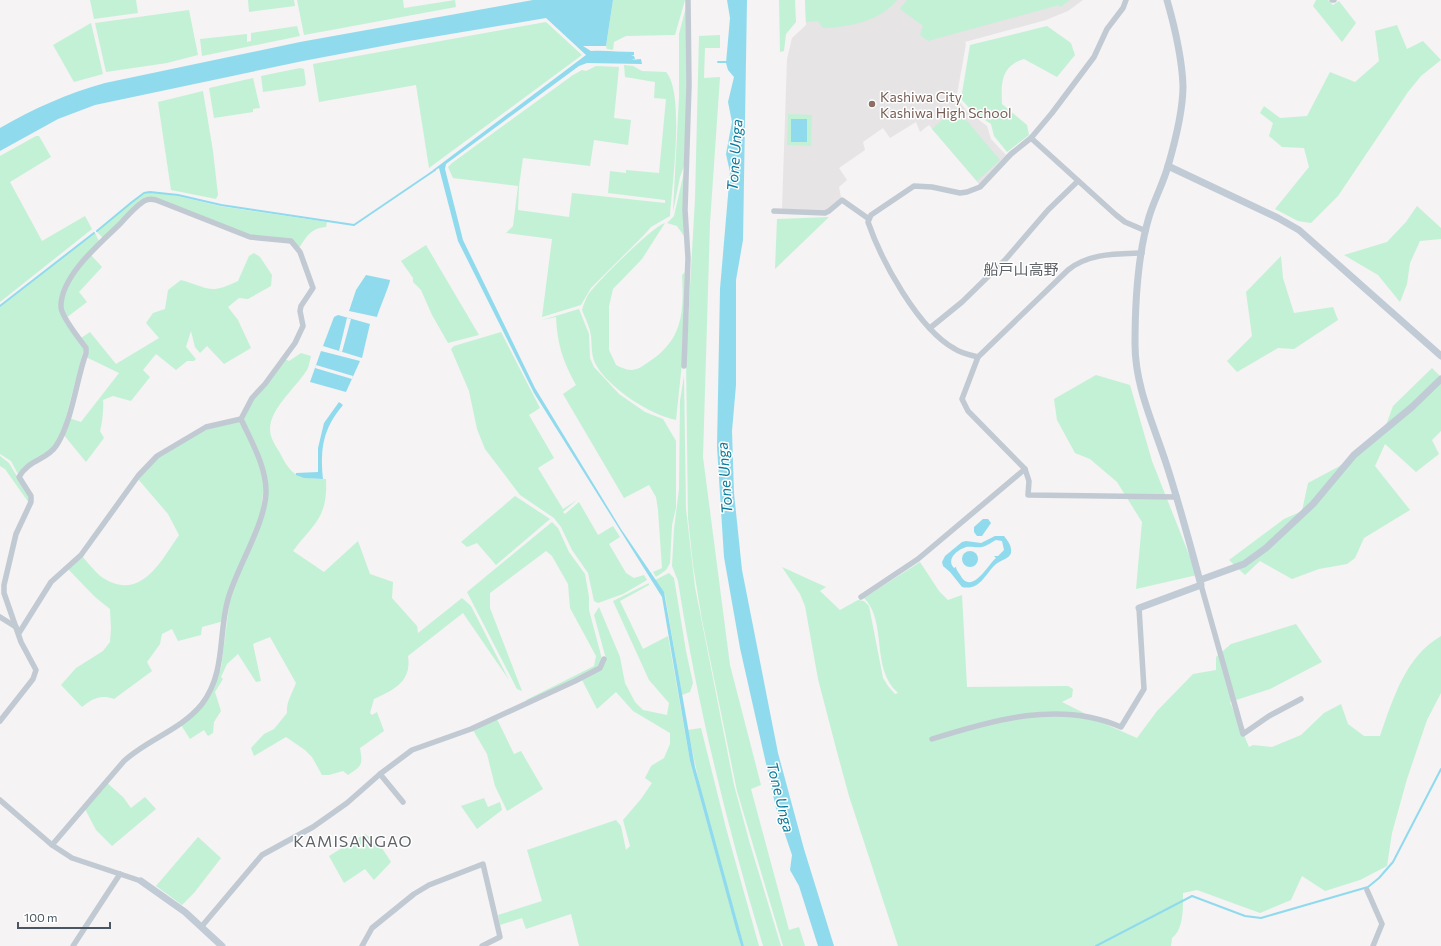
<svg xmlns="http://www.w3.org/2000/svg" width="1441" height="946" viewBox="0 0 1441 946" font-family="Commissioner,'Noto Sans JP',sans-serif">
	<rect width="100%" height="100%" fill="#f5f3f3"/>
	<path fill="#e6e4e5" d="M805 0H1083L1068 11 1046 20 965 42 966 44 956 100H958L967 111 987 126 991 139 1006 155 979 184 929 125 920 132 916 122 890 138 883 128 863 142 865 150 839 168 847 180 839 187 841 197 828 210 824 211 782 209 787 59 792 38 806 25Z"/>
	<g fill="#c3f1d5">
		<path d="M90 0H136L138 13 94 19Z"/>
		<path d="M248 0H294L295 6 249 12Z"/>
		<path d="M297 0H403L404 8 455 0 456 7 304 35Z"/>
		<path d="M613 0H685L675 35 626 36 614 42 613 50 607 49 606 46Z"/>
		<path d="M779 0H795L796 22 786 34 784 51 780 52Z"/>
		<path d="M805 0H897C879 22 849 27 823 28L818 21 806 22Z"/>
		<path d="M907 0H1070L1060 7 1059 5 928 41 920 35 923 26 900 9Z"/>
		<path d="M1316 0H1328L1333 5 1339 1 1356 23 1342 42 1313 6Z"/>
		<path d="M686 7 687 87 684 166 680 177 673 212 679 97V34Z"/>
		<path d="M189 10 198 55 167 63 106 72 95 23Z"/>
		<path d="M546 22 582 55 429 168 416 85 319 102 313 64Z"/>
		<path d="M91 23 103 74 74 82 53 45Z"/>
		<path d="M1397 25 1407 49 1423 41 1441 60 1421 76 1408 92 1338 196 1311 223 1298 221 1275 209 1309 167 1304 148 1282 147 1269 136 1273 123 1260 113 1264 106 1280 118 1307 116 1330 72 1355 82 1379 61 1375 31Z"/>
		<path d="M297 26 300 36 202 56 200 39 247 34V42L251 41V33Z"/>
		<path d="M1047 26 1071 43 1075 55 1057 77 1024 59C1001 66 1001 83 1002 104L1027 125 1029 135 1007 152 994 136 991 124 974 113 961 99 970 45Z"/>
		<path d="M720 35V48H705L704 78 720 77 710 223 703 457 730 665 761 785 751 789 789 930 799 927 805 946H783L737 791 702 620 693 565 688 518 686 357 695 199 699 36Z"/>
		<path d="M624 65 633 66 642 71 666 72C685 93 672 186 670 216L651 227 644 235 591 288 581 305 542 317 552 239 506 233 513 226 518 186 453 178 448 167 452 163 573 75 582 70 586 71 596 66 619 67 614 118 631 120 628 145 594 140 590 166 523 158 519 186 518 210 569 217 572 193 665 203V200L608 193 610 171 626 173V170L659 173 666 99 654 98 655 82 625 77Z"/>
		<path d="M300 68 304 69 306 84 304 86 263 92 261 76Z"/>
		<path d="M253 78 260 108 253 109V112L214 118 209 88Z"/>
		<path d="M203 91 213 151 218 195 216 199 171 190 158 102Z"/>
		<path d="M956 108 1000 160 977 181 932 129Z"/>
		<path d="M788 114 812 115 811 146 787 145Z"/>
		<path d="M36 136H39L51 157 10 182 42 241 85 216 92 229 0 302V156Z"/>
		<path d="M684 172V236L677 226 667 223 674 216Z"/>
		<path d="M151 192 178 196 219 206 327 222 326 227C311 228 307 236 299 248L297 245 254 236 150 197 103 238 97 232C109 222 136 194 151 192Z"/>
		<path d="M1417 206 1441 228V239L1420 241 1410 263 1407 284 1400 302 1378 275 1344 255 1387 242 1406 222Z"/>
		<path d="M829 217 775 269 777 219Z"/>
		<path d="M665 223 642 259 613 289 609 306V350L616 365C632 373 636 371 650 361 683 339 684 312 682 275L685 272 682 363 676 420C650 415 607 387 595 363 591 354 592 345 591 336 590 327 585 318 582 310 583 305 586 299 588 295 595 284 653 226 665 223Z"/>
		<path d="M95 233 99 241 67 281 60 309 84 348 62 432 56 445 19 476 11 461 0 454V307Z"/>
		<path d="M426 245 479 335 448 343 432 315 421 290 413 282V278L401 261Z"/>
		<path d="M254 253 260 257 272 275 271 286 248 299 239 298 228 307 238 320 251 348 224 364 207 346 200 353 195 347 191 331 186 347 196 359 194 361H187L176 370 156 354 143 370 150 377 131 401 113 396 103 400C104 407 102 425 100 431L104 438 86 462 63 434 69 418 81 422 119 373 86 357 81 338 90 332 116 364 159 338 146 323 153 313 165 309 168 290 181 280C210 288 209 295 238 281L249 256Z"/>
		<path d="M91 255 102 267 79 292 87 302 66 318C56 294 76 273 91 255Z"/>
		<path d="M1281 256 1283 278 1294 313 1333 307 1338 320 1294 349 1278 348 1237 372 1227 361 1252 336 1246 292Z"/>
		<path d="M579 309 589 334 590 358 594 367 619 394 645 412 663 419 676 441V508L672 525 670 563 666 570 656 577 653 572 662 568 658 510 656 497 649 485 624 498 563 394 576 385C563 362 557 343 556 317L542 320Z"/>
		<path d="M501 332 540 408 529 415 554 458 538 468 563 509 577 500 563 512 565 514 579 502 598 535 613 526 620 537 609 544 626 573 634 578 644 575 647 580 623 594 598 603 594 601 588 573 572 550 561 527 554 518 520 495 485 449 477 429 469 391 451 349 454 346Z"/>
		<path d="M301 353 311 356C310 360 309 365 308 368 297 388 264 412 271 436 273 443 278 449 281 455 293 479 301 478 326 479 328 518 314 523 293 551L324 572 358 541 370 574 393 582 392 598 417 626 418 633 462 598 471 606 509 680 463 613 408 656C412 682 393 690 374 699L370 713 372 715 377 712 384 731 360 748C363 765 362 766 348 775L343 771 329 775H322L312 757 305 750 286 737 254 756 251 748 264 734 274 729 287 713C286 702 292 694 296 683L270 637 253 644 261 681 256 682 238 654 227 664 221 677 223 679 215 692 221 711 214 722 213 733 208 736 204 730 190 739 181 725 202 704 221 668 230 599 263 510 266 484 242 420 251 402 285 359 289 361Z"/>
		<path d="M1432 368 1441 377V431L1432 440 1439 454 1416 472 1385 444 1375 466 1410 510 1364 538 1355 558 1347 564 1319 569 1292 579 1260 561 1245 575 1229 560 1284 519 1302 511 1308 483 1338 467 1367 447 1386 425 1393 406Z"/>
		<path d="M1096 375 1130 385 1152 461 1197 575 1136 589 1142 522 1117 482 1090 459 1075 453 1057 420 1054 399Z"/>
		<path d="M684 376 686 509 695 587 734 785 750 844 781 946H763C727 826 697 704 678 581L672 566 674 529 679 489 680 401Z"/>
		<path d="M241 421 259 463 264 484 261 511 224 621 202 627 201 635 178 641 172 629 162 634 160 644 147 662 152 671 114 699C100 694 92 699 82 707L61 685 76 668 103 651 110 642 111 629 110 609 95 597 68 569 82 556C88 563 96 573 103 578 141 602 161 561 179 535L168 514 138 479 158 456 201 429Z"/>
		<path d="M0 456 9 463 30 498 29 503 5 469 0 466Z"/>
		<path d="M515 496 550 519 496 565 477 543 467 547 461 542Z"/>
		<path d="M552 522 558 528 569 552 585 574 589 597V610L602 659 598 667 528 701 526 700 594 666 596 656 570 608 568 584 552 556 546 551 490 593V608L522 691 517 689 467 592Z"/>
		<path d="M920 562 939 591 948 600 962 595 967 687 1068 686 1073 689 1072 697 1062 702 1088 715V719L1103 723 1137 738 1157 711 1193 674 1216 670V657L1231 644 1296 624 1322 662 1270 689 1230 702 1249 747 1253 745 1272 747 1301 735 1324 713 1341 704 1348 724 1364 736H1380C1393 699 1405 657 1441 636V693L1427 720 1407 779 1392 833 1387 866 1360 880 1325 891 1302 876 1291 900 1260 913 1197 890 1183 893C1183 907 1184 929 1172 938L1171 946H898L849 796 837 752 818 679 805 606 800 594 782 567 826 587 820 591 840 610 858 600 864 601 869 606 883 678 888 686 895 694 898 693C870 668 888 622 864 598Z"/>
		<path d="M669 573 674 578 686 651 693 683 690 692 682 695 665 595 655 580Z"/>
		<path d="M649 583V585L620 601 643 649 668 636 690 761 741 946H579L571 914 526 929 522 918 500 925 498 915 542 901 527 850 616 820 621 826 626 850 630 846 623 820 641 799 652 783 645 778 651 766 664 758 670 744V733L633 711 616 692 597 709 582 680 606 659 594 615 599 607 620 657 625 683 635 702 643 710 667 715 669 703 649 680 613 601Z"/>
		<path d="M497 719 514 754 521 751 543 789 507 811 495 786 487 754 473 730Z"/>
		<path d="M701 728 726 828 759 946H744L743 943 701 792 688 730Z"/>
		<path d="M106 782 123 797 131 808 145 797 156 809 112 846 96 830 85 809Z"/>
		<path d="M484 798 488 807 500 802 502 810 477 829 461 806Z"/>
		<path d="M365 834 380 845 391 862 374 880 365 869 344 883 329 856Z"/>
		<path d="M198 837 221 858 194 893 182 905 156 886Z"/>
	</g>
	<g fill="#90daee" fill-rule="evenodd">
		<path d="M533 0H613L606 46H583L591 51C605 50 619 52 634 52V55L631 56H634L635 59 631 60 641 59 642 64 587 63 579 66 446 164 445 169 463 240 535 388 621 529 664 592 695 767 744 946H741L736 929 690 761 662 597 534 393 458 241 439 168 434 171 433 170 586 55 546 18 409 41 303 61 95 105 58 119 0 151V128C35 108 66 94 105 83L300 42Z"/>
		<path d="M727 0H747L743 240 736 280V385L732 431 734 493 742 570 778 753 804 849 834 946H818L799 886 790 870 792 855 776 808 740 648 724 557 717 447 720 289 730 172 726 154 732 122 728 102 734 77 728 70 726 63 730 18Z"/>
		<rect x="791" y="119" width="16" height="23"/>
		<path d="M366 275 390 280C390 284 379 310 377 317L349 311 356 290Z"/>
		<path d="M338 315 370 324 362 358 323 346 334 317Z"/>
		<path d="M321 351 360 361 346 392 310 382Z"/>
		<path d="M339 402 343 405C323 429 320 448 323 479L304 478 296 475V473L318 472V448L324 423Z"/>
		<path d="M983 519H988L991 523 982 536H977L974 532V527Z"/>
		<path d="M995 536H1004C1008 541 1012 546 1011 553 1009 559 1001 560 996 564 985 574 980 591 962 587L950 572 943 566 942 562 945 556 962 542 966 541 981 543ZM996 540 1002 541 1004 550 998 556H994L996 558C989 563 974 593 962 578 960 574 956 570 956 567L954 568C946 559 957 550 966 547 971 546 976 548 982 547 987 546 992 542 996 540Z"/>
		<circle cx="970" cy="559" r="8"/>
	</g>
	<g fill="#f5f3f3">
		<path d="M347 318 351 319 342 352 339 351Z"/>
		<path d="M316 365 353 376 352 379 315 368Z"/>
	</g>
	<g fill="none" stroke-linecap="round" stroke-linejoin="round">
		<g stroke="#90daee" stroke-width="2">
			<path d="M718 62H727"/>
			<path d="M97 231 132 202 144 193 150 192 178 195 221 205 354 225 435 170"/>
			<path d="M0 306 94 233"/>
			<path d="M1096 946 1192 896 1245 916 1261 918 1368 887 1379 878 1393 862 1441 769"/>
		</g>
		<g stroke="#c1cad2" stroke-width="5.5">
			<path d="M1332 0H1334"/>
			<path d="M1031 138 1116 215 1125 222 1146 231"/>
			<path d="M774 211 825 213 829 211 842 200 869 219"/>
			<path d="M1142 253C1116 254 1089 253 1068 270L978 357 962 399 968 411 1025 469 1029 481 1028 495 1177 497"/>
			<path d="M930 328 962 302 1005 260 1048 210 1078 181"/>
			<path d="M978 357C970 355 961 353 955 349 918 329 881 260 868 222L871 215 914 186 932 187 960 193 967 192 980 187 1011 154 1031 138 1052 113 1094 57 1107 29 1123 8 1126 0"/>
			<path d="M684 366 688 258 685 210 689 85 688 0"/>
			<path d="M1201 585 1243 734 1269 716 1301 699"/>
			<path d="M861 597 918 559 1025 469"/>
			<path d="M0 617 16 627"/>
			<path d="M19 633 51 582 81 555 138 476 157 456 206 427 241 419"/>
			<path d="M0 721 33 679 36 670 21 642 4 593V585L16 534 31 502V496L19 477C29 459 47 460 56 446 72 422 76 381 86 353V348C80 340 61 316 61 307 60 277 100 243 120 224 127 216 135 207 144 201 148 199 152 199 156 200L250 237 291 241 300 252 313 288 301 306 300 311 303 326 295 343 265 384 252 398 241 419C251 441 266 466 266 491 266 523 237 567 228 599 218 635 226 672 202 704 181 730 148 739 124 761L52 845"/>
			<path d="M932 739C992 720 1060 700 1121 727L1144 689 1139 608"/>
			<path d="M380 774 403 802"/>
			<path d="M0 800 52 845 72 858 141 881"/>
			<path d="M1367 890 1382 924 1373 946"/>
			<path d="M202 926 262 855 313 827 347 803 380 774 412 750 471 729 575 681 600 668 604 659"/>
			<path d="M73 946 120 874"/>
			<path d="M362 946 372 928 414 894 429 885 483 864 500 937 482 946"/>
		</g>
		<g stroke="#c1cbd6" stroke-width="7">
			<path d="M1168 166 1278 218 1299 230 1441 356"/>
			<path d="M1200 580 1244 564 1266 548 1313 504 1354 455 1412 407 1441 379"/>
			<path d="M1139 608 1201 585C1190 544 1179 503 1166 463 1153 423 1135 386 1135 344 1135 303 1137 257 1149 217 1154 200 1163 184 1168 166 1175 142 1183 112 1183 86 1182 57 1175 28 1167 0"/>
			<path d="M141 881 185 912 222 946"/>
		</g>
	</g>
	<circle fill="#8d6e63" stroke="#fff" stroke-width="1.5" cx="872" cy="104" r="4"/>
	<g text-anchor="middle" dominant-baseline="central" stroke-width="3" stroke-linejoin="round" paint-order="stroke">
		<g font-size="14" fill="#785e54" stroke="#fff" text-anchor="start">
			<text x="880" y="96">Kashiwa City<tspan x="880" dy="16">Kashiwa High School</tspan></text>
		</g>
		<g font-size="15" font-style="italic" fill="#0c7c9b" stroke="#fff">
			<text transform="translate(734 155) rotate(-86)">Tone Unga</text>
			<text transform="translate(724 478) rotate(-94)">Tone Unga</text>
			<text transform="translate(781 797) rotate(76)">Tone Unga</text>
		</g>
		<g font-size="15" fill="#5f6368" stroke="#fff">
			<text x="1021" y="269">船戸山高野</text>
		</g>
		<g font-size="16" letter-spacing="1" fill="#5f6368" stroke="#fff">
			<text x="353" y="840">KAMISANGAO</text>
		</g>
	</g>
	<path d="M18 922v6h92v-6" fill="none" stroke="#4a5661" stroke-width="2"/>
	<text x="24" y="922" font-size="12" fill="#4a5661" stroke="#ffffff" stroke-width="3" paint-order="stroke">100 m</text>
</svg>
